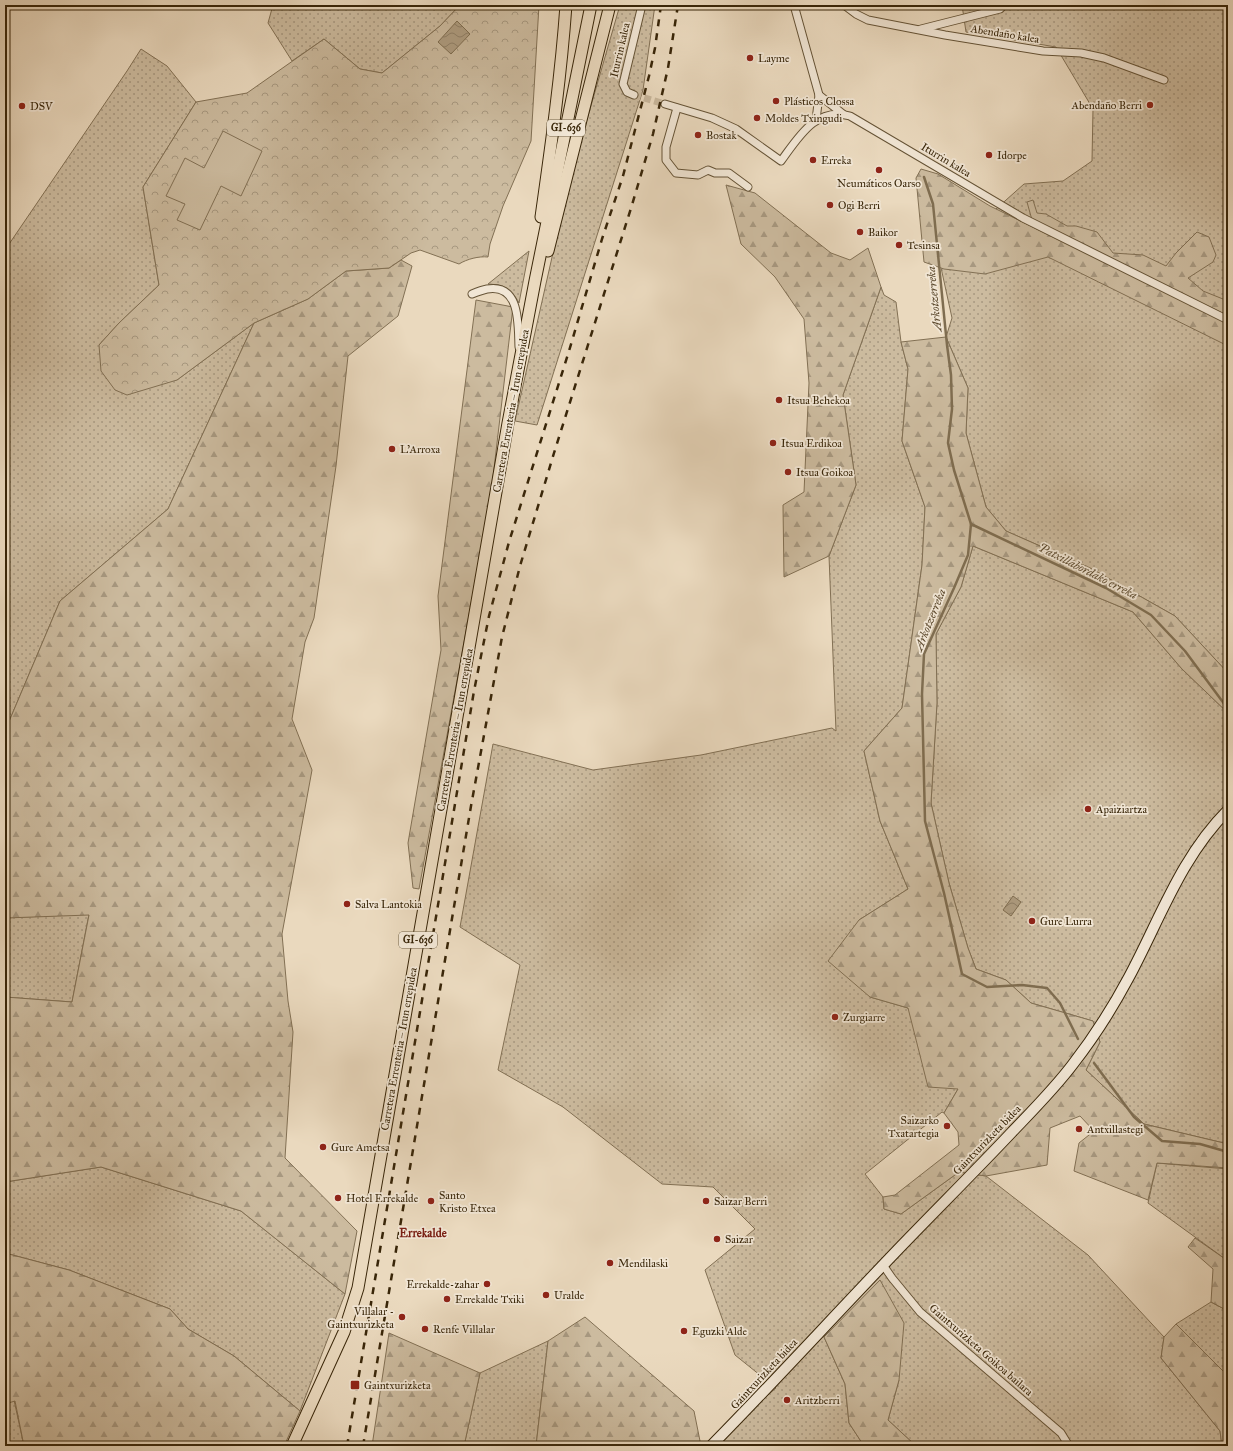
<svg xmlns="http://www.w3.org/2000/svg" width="1233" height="1451" viewBox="0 0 1233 1451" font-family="'IM FELL Great Primer',serif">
	<defs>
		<pattern id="grass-dots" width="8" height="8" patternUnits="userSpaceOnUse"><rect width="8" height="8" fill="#ccbb9f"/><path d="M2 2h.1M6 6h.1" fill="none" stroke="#a79880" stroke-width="1.8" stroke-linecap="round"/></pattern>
		<pattern id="forest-firs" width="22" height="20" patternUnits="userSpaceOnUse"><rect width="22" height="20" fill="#ccbb9f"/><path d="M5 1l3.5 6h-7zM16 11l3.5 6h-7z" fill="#a79880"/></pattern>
		<pattern id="park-crowns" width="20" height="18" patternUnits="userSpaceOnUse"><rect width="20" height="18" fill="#ccbb9f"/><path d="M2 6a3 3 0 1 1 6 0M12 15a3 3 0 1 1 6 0" fill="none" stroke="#a79880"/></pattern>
		<pattern id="water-waves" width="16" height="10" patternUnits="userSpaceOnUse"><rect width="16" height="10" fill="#ae9c80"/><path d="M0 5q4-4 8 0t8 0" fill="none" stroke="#8f7f67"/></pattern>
	</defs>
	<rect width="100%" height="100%" fill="#ead9be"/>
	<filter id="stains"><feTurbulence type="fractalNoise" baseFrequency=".005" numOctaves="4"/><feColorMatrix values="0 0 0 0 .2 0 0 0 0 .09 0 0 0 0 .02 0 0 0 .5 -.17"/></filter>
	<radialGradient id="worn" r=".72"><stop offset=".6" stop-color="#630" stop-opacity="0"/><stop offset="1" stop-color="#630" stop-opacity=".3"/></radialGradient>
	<g fill="url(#grass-dots)" stroke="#827054">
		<path d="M273 5H460L440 26 382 73 360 69 324 39 292 61 268 23Z"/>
		<path d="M620 5H655L643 90 537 425 515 421 569 182Z"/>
		<path d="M962 5H1228V673L1175 616 1090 568 1006 531 986 507 966 433 968 388 946 337 952 318 933 231 987 217 1024 184 1063 181 1092 161 1093 109 1056 47 966 32Z"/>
		<path d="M141 49 167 66 196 102 143 187 159 285 119 323 99 345 177 380 254 323 168 509 60 601 5 731V250L127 71Z"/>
		<path d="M529 251 519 303C511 288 504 285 488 284Z"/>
		<path d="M881 287 884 295 896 302 901 342 908 369 902 441 925 507 922 565 902 708 864 751 880 821 908 889 859 920 870 997 908 1008 958 1089 944 1113 942 1112 865 1174 883 1197 884 1209 901 1214 959 1172 986 1176 1088 1255 1164 1337 1161 1358 1220 1431 1222 1446H916L888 1420 899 1380 824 1337 845 1384 849 1423 864 1446H709L776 1388 735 1355 705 1270 755 1229 713 1187 662 1184 563 1107 498 1070 520 965 460 927 493 744 593 770 701 755 832 728 836 731 829 556 856 485 843 395Z"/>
		<path d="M973 546 1133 612 1182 669 1228 713V1144L1144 1124 1086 1070 1100 1042 1093 1021 1031 1003 1006 980 976 969 968 948 949 883 931 803 937 703 936 634 961 587Z"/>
		<path d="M89 914 72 1002 5 997V918Z"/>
		<path d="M1157 1163 1228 1169V1261L1148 1203Z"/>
		<path d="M101 1167 241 1211 345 1294 300 1411 234 1356 188 1329 170 1309 69 1270 5 1253V1182Z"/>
		<path d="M1211 1302 1228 1311V1376L1176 1324Z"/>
		<path d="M548 1341 536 1446H464L480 1373Z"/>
		<path d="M14 1400 24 1446H5V1404Z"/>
	</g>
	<g fill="url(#forest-firs)" stroke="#827054">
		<path d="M921 169 938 174 990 206 1228 323V346L1048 257 985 274 944 269 924 262 916 178Z"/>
		<path d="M726 185 755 193 831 253 850 260 868 248 881 287 843 395 856 485 829 556 784 577 783 505 804 492 809 383 804 319 775 277 741 244Z"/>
		<path d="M1033 200 1037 213 1046 214 1067 226H1076L1097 232 1113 253 1143 255 1166 266 1176 253 1197 232 1209 237 1216 255 1213 262 1188 278 1203 291 1228 301V316L1032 220 1027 202Z"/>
		<path d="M401 260 412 266 398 316 348 356 336 466 314 618 305 642 292 719 312 770 282 934 288 1001 293 1032 285 1158 357 1231 345 1294 241 1211 101 1167 5 1182V997L72 1002 89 915 5 918V731L60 601 168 509 254 323 308 299 346 271 389 268Z"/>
		<path d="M476 300 513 307 491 494 419 889 413 888 408 843 441 650 438 596Z"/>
		<path d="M946 337 968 388 966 433 986 507 1006 531 1090 568 1175 616 1228 673V713L1182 669 1133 612 973 546 961 587 936 634 937 703 931 803 949 883 968 948 976 969 1006 980 1031 1003 1093 1021 1100 1042 1086 1070 1144 1124 1228 1144V1168L1157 1163 1148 1200 1074 1171 1079 1143 1094 1131 1080 1116 1050 1128 1047 1165 986 1176 959 1172 901 1214 884 1209 883 1197 895 1195 959 1145 958 1132 944 1113 958 1089 928 1087 908 1008 870 997 828 961 859 920 908 889 880 821 864 751 902 708 922 565 925 507 902 441 908 369 901 342Z"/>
		<path d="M1195 1238 1228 1261V1311L1211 1302 1213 1269 1188 1247Z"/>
		<path d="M5 1253 69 1270 170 1309 188 1329 234 1356 300 1411 284 1446H24L15 1401 5 1404Z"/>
		<path d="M880 1280 904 1323 899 1380 888 1420 916 1446H864L849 1423 845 1384 824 1337Z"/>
		<path d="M585 1317 694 1411 701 1446H536L548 1341Z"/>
		<path d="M1176 1324 1228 1376V1446H1222L1220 1431 1161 1358 1164 1337Z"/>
		<path d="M389 1333 480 1373 464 1446H372Z"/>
	</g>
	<path fill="url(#park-crowns)" stroke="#827054" d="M460 5H539L531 141 503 206 490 244 488 257C479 256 467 259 459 264L420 250 411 253 389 268 346 271 308 299 254 323 177 380 127 395 115 390 101 371 99 345 119 323 159 285 143 187 196 102 247 93 324 39 360 69 382 73 440 26Z"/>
	<path fill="#ccbb9f" stroke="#827054" d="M223 131 262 151 241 196 221 186 200 230 177 220 185 204 166 196 185 158 204 168Z"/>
	<g fill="url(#water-waves)" stroke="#7f6d50">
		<path d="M457 21 470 34 451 54 438 42Z"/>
		<path d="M1013 896 1021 902 1011 916 1003 910Z"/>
	</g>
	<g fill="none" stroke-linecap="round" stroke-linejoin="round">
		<g stroke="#7f6d50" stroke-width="2.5">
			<path d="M924 177 933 204 947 345 951 375 952 409 948 443 954 470 971 524 968 555 954 588 924 654 922 694 925 821 944 893 962 974 987 987 1022 985 1047 988 1060 1003 1078 1039"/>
			<path d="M971 524 1106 588 1151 615 1185 651 1228 709"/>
			<path d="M1094 1063 1134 1117 1162 1141 1200 1144 1228 1152"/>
		</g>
		<path stroke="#c7b59a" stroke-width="7" stroke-dasharray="7 3.5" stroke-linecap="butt" d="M634 95 665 104"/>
		<defs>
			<g id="minor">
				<path d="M794 5 819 95 816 120"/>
				<path d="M844 5 856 14 868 20 945 35 1043 51 1081 53 1104 58 1164 80"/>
				<path d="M921 29 1000 9 1004 5"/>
				<path d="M634 95 627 92 623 84 642 5"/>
				<path d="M819 95 843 114"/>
				<path d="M665 104 712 118 736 129 781 161C798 138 816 106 850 116L1023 218 1228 320"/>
				<path d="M677 108 666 147V160L676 173 698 175 708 170 715 173H729L748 187"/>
				<path d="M472 294C477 292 482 290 487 289 521 283 518 326 519 347"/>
				<path d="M883 1265 892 1278 920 1312 1061 1433 1069 1446"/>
			</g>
			<path id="secondary" d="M711 1446C779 1377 844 1305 911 1236 945 1201 979 1167 1012 1132 1033 1110 1055 1088 1073 1064 1094 1037 1113 1007 1129 977 1160 919 1181 857 1228 810"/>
			<g id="primary">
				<path d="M541 217C551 146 561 76 566 5"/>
				<path d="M548 251 610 5"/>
				<path d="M292 1446 344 1332 358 1288 508 423 535 281 591 5"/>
			</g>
		</defs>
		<use href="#minor" stroke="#655336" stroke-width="9"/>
		<use href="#secondary" stroke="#392609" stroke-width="12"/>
		<use href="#primary" stroke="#392609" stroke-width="13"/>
		<use href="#minor" stroke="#f1e6d5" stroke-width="7"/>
		<use href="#secondary" stroke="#f1e6d5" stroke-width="10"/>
		<use href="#primary" stroke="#ead9be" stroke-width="11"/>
		<g stroke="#392609" stroke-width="2.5" stroke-dasharray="7 7" stroke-linecap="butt">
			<path d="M347 1446 474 691 489 616 509 542 569 351 602 239 623 176 649 76 655 48 661 5"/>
			<path d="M363 1446 471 806 502 637 520 566 554 453 632 205 653 134 668 68 678 5"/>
		</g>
	</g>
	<g fill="#8f2418" stroke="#f1e6d5" stroke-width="1.5">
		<circle cx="750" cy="58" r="4"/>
		<circle cx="776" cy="101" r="4"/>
		<circle cx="1150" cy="105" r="4"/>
		<circle cx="22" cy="106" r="4"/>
		<circle cx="757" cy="118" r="4"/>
		<circle cx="698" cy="135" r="4"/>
		<circle cx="989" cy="155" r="4"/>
		<circle cx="813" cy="160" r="4"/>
		<circle cx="879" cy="170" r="4"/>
		<circle cx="830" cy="205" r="4"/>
		<circle cx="860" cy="232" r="4"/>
		<circle cx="899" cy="245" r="4"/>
		<circle cx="779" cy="400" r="4"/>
		<circle cx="773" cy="443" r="4"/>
		<circle cx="392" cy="449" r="4"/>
		<circle cx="788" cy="472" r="4"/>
		<circle cx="1088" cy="809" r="4"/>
		<circle cx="347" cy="904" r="4"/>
		<circle cx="1032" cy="921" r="4"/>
		<circle cx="835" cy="1017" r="4"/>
		<circle cx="947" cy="1126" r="4"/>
		<circle cx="1079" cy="1129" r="4"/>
		<circle cx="323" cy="1147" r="4"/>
		<circle cx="338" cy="1198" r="4"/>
		<circle cx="431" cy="1201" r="4"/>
		<circle cx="706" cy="1201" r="4"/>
		<circle cx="717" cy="1239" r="4"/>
		<circle cx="610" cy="1263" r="4"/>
		<circle cx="487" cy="1284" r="4"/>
		<circle cx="546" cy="1295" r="4"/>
		<circle cx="447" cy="1299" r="4"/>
		<circle cx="402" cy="1317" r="4"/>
		<circle cx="425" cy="1329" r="4"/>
		<circle cx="684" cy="1331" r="4"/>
		<rect x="350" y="1380" width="10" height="10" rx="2"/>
		<circle cx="787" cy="1400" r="4"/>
	</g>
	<g text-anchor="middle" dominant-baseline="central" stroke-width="3.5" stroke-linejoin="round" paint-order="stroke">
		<g fill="#f1e6d5" stroke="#706046" stroke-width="1">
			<rect x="547" y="120" width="38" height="16" rx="3"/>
			<rect x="399" y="932" width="38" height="16" rx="3"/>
		</g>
		<g font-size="10" font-weight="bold" fill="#392609">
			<text x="566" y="128">GI-636</text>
			<text x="418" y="940">GI-636</text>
		</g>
		<g font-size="11" fill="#392609" stroke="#f1e6d5">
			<text transform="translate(1005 34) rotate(9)">Abendaño kalea</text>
			<text transform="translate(620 50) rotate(-77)">Iturrin kalea</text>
			<text transform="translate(946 160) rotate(31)">Iturrin kalea</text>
			<text transform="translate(511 411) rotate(-80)">Carretera Errenteria – Irun errepidea</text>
			<text transform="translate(455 730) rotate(-80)">Carretera Errenteria – Irun errepidea</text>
			<text transform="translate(399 1049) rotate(-80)">Carretera Errenteria – Irun errepidea</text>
			<text transform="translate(987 1140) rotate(-46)">Gaintxurizketa bidea</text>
			<text transform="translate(981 1350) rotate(41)">Gaintxurizketa Goikoa bailara</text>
			<text transform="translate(764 1374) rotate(-47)">Gaintxurizketa bidea</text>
		</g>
		<g font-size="11" fill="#392609" stroke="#f1e6d5" text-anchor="start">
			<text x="758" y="58">Layme</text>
			<text x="784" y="101">Plásticos Clossa</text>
			<text x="1142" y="105" text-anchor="end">Abendaño Berri</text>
			<text x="30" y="106">DSV</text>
			<text x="765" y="118">Moldes Txingudi</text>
			<text x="706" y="135">Bostak</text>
			<text x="997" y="155">Idorpe</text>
			<text x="821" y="160">Erreka</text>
			<text x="879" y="183" text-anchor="middle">Neumáticos Oarso</text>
			<text x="838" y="205">Ogi Berri</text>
			<text x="868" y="232">Baikor</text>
			<text x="907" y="245">Tesinsa</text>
			<text x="787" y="400">Itsua Behekoa</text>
			<text x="781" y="443">Itsua Erdikoa</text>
			<text x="400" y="449">L'Arroxa</text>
			<text x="796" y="472">Itsua Goikoa</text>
			<text x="1096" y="809">Apaiziartza</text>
			<text x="355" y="904">Salva Lantokia</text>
			<text x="1040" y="921">Gure Lurra</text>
			<text x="843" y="1017">Zurgiarre</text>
			<text x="939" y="1120" text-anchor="end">Saizarko<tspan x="939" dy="13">Txatartegia</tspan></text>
			<text x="1087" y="1129">Antxillastegi</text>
			<text x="331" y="1147">Gure Ametsa</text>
			<text x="439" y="1195">Santo<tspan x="439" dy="13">Kristo Etxea</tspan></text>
			<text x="346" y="1198">Hotel Errekalde</text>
			<text x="714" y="1201">Saizar Berri</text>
			<text x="725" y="1239">Saizar</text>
			<text x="618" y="1263">Mendilaski</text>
			<text x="479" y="1284" text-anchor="end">Errekalde-zahar</text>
			<text x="554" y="1295">Uralde</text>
			<text x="455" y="1299">Errekalde Txiki</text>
			<text x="394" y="1311" text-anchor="end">Villalar -<tspan x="394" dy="13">Gaintxurizketa</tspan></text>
			<text x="433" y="1329">Renfe Villalar</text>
			<text x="692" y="1331">Eguzki Alde</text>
			<text x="364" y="1385">Gaintxurizketa</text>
			<text x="795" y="1400">Aritzberri</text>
		</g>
		<g font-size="12" font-style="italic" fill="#5c492d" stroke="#f1e6d5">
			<text transform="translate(934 299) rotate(-96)">Arkotzerreka</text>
			<text transform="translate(1088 571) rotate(27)">Patxillabordako erreka</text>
			<text transform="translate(930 620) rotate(-68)">Arkotzerreka</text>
		</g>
		<g font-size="12" font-weight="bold" fill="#7a1f14" stroke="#f1e6d5">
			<text x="423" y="1233">Errekalde</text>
		</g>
	</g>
	<rect width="1233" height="1451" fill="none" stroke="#ead9be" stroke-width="20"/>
	<rect x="6" y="6" width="1221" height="1439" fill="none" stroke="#392609" stroke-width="2"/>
	<rect x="10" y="10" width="1213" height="1431" fill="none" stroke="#392609"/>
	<rect width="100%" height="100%" filter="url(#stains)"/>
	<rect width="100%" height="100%" fill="url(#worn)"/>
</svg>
